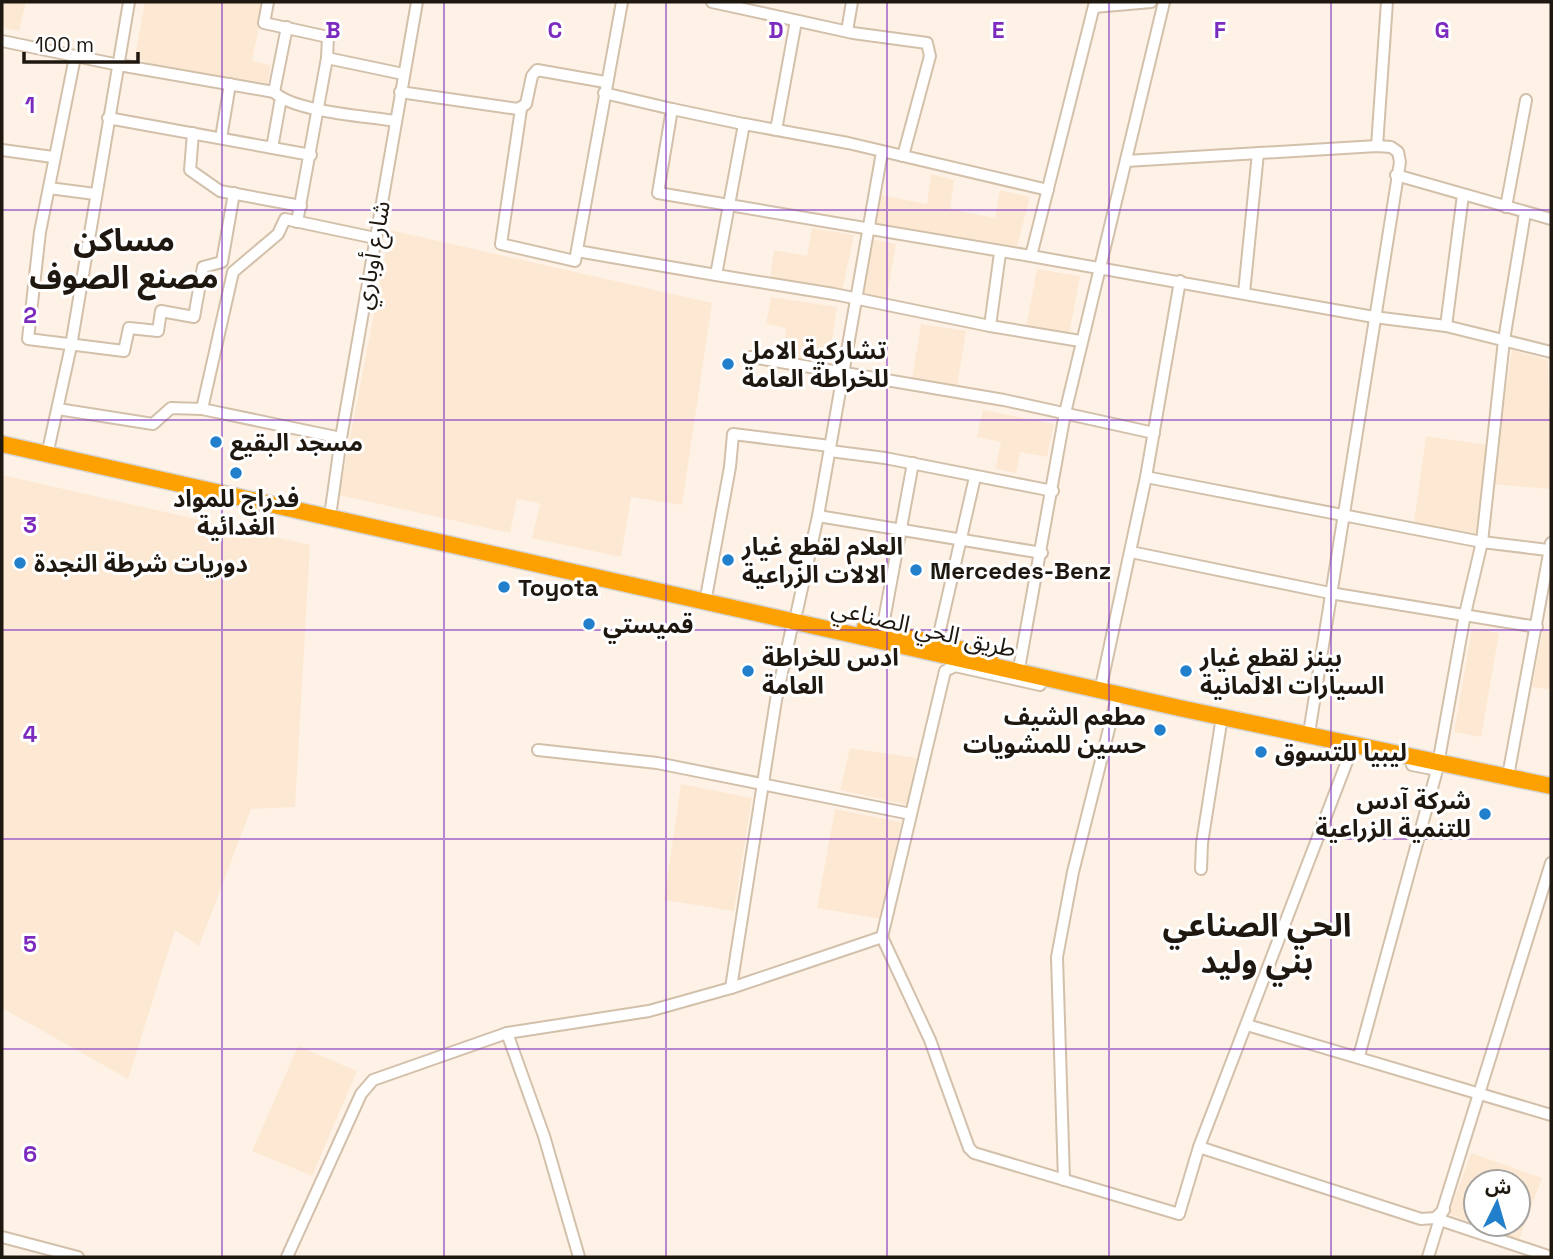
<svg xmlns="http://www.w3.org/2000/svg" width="1553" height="1259" viewBox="0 0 1553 1259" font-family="'Space Grotesk','Noto Sans Arabic',sans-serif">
	<rect width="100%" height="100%" fill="#fef2e6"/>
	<g fill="#fde9d3" fill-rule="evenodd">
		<path d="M2 2H26L19 31 2 28Z"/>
		<path d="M145 2H264L252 61 271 65 267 85 244 81 240 84 165 69 135 57Z"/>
		<path d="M931 174 954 180 950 209 995 218 1000 190 1030 197 1016 250 875 224 880 195 927 204Z"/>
		<path d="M812 228 854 235 842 291 770 280 774 250 807 256Z"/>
		<path d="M390 230 712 303 682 505 631 497 621 557 532 538 540 504 534 502 517 499 510 533 339 495Z"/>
		<path d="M870 239 896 244 886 300 860 295Z"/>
		<path d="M1037 269 1080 276 1069 335 1026 328Z"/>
		<path d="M771 297 837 307 829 363 783 356 786 328 766 324Z"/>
		<path d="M921 324 966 331 957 386 912 378Z"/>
		<path d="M1512 350 1548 360 1551 489 1492 484Z"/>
		<path d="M983 410 1054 424 1047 457 1020 452 1016 473 995 469 1001 442 977 437Z"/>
		<path d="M1426 436 1488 445 1480 534 1414 524Z"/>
		<path d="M2 475 310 545 295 807 251 809 199 946 175 930 128 1079 2 1008Z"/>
		<path d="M1472 628 1499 633 1481 737 1454 732Z"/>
		<path d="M1543 630 1551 632V690L1532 687Z"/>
		<path d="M850 748 916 758 908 805 840 790Z"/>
		<path d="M681 784 752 798 734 911 664 900Z"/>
		<path d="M835 809 901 822 882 919 817 908Z"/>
		<path d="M298 1046 357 1071 312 1176 252 1151Z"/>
		<path d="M1471 1153 1542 1178 1519 1240 1449 1214ZM1476 1182H1518V1224H1476Z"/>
	</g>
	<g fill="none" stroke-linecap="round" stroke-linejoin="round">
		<defs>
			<g id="minor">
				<path d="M268 2 264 23 328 37 327 58 403 74"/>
				<path d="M712 2 853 33 927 43 930 56 903 156"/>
				<path d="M1094 7 1151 2"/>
				<path d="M847 31 852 2"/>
				<path d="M2 41 119 65 274 92C294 112 366 116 395 121"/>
				<path d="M75 57 40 232 28 339 124 351 129 328 158 331 161 311 194 317 203 267 222 262 234 193"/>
				<path d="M274 92 287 27"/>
				<path d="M400 92 518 109 526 104 532 76 537 70 605 82"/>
				<path d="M604 93 672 109 658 193 1031 256 1095 2"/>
				<path d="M521 109 501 244 575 261 622 2"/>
				<path d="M672 109 748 125"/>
				<path d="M108 118 311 155"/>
				<path d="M776 130 796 21"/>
				<path d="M193 133 190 170 220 191 301 206"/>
				<path d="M221 138 230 84"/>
				<path d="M1377 146 1387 2"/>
				<path d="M272 148 281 98"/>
				<path d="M2 150 53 157"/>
				<path d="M1126 161 1377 146 1391 147 1398 152 1400 162 1310 727"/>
				<path d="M1396 175 1551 219"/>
				<path d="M49 188 95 194"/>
				<path d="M1506 207 1526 100"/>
				<path d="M297 222 327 58"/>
				<path d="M577 251 716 275"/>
				<path d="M1000 253 990 326 1080 341"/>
				<path d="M1031 256 1374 317 1446 326 1551 352"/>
				<path d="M1244 293 1258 153"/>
				<path d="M990 326 834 294 716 275 744 124 848 143 1048 190"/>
				<path d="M1446 326 1463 195"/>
				<path d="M751 357 1004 400 1154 433"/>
				<path d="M58 409 153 424 171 408 202 409 233 272 278 234 285 219 375 238"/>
				<path d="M202 409 341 438"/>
				<path d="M49 446 71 346 129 2"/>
				<path d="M830 451 885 458 1053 491"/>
				<path d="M1146 477 1482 542 1548 550"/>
				<path d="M331 509 341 438 417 2"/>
				<path d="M818 516 1042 553"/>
				<path d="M1131 552 1330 593 1537 627"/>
				<path d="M707 592 730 467 733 434 830 446"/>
				<path d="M797 611 818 516 882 152"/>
				<path d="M793 622 776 700 731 988 882 937 945 671 955 666 1040 685"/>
				<path d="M882 631 913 463"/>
				<path d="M937 643 975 477"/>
				<path d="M1020 663 1065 413 1164 2"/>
				<path d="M1102 682 1146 477 1180 281"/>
				<path d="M538 750 657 763 911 814"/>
				<path d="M1412 765 1437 770"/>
				<path d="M1508 776 1551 543"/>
				<path d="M1201 869 1202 843 1221 723"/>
				<path d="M882 937 930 1040 969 1148 974 1153 1179 1214 1199 1147 1351 751"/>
				<path d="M1247 1025 1551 1115"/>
				<path d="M507 1033 544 1136 579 1257"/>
				<path d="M1359 1056 1437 770 1465 614 1482 542 1504 340 1525 213"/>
				<path d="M1199 1147 1421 1219 1435 1218 1444 1210"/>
				<path d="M1064 1180 1057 957 1073 872 1116 701"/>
				<path d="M1440 1220 1551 1257"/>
				<path d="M2 1237 78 1257"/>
				<path d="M287 1257 361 1094 373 1080 507 1033 649 1011 731 988"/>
				<path d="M1428 1257 1551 863"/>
			</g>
			<g id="highway">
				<path d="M2 444 1184 709 1551 786"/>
				<path d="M865 627 990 656"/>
			</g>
		</defs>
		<use href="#minor" stroke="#d3c0ab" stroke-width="14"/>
		<use href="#highway" stroke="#d7d5d4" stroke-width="19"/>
		<use href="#minor" stroke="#fff" stroke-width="10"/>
		<use href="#highway" stroke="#fda103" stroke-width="16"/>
	</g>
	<path fill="none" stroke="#7b2cbf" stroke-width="2" stroke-opacity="0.55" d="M222 2V1257M444 2V1257M666 2V1257M887 2V1257M1109 2V1257M1331 2V1257M2 210H1551M2 420H1551M2 630H1551M2 839H1551M2 1049H1551"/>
	<g fill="#227fcb" stroke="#fff" stroke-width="2.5">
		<circle cx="728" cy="364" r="7"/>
		<circle cx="216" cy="442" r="7"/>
		<circle cx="236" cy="473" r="7"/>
		<circle cx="728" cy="560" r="7"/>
		<circle cx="20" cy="563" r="7"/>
		<circle cx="916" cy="570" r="7"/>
		<circle cx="504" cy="587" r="7"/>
		<circle cx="589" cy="624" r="7"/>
		<circle cx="748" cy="671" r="7"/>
		<circle cx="1186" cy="671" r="7"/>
		<circle cx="1160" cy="730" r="7"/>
		<circle cx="1261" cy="752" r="7"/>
		<circle cx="1485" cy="814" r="7"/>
	</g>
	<g text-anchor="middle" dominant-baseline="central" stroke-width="6" stroke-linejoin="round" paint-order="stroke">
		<g font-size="24" fill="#1f1810" stroke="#fff">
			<text transform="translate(372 255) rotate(-80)">شارع أوباري</text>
			<text transform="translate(924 628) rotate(13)">طريق الحي الصناعي</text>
		</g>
		<g font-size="24" font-weight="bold" fill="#1f1810" stroke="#fff" text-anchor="start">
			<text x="742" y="350">تشاركية الامل<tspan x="742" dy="28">للخراطة العامة</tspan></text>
			<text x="230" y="442">مسجد البقيع</text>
			<text x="236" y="498" text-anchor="middle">فدراج للمواد<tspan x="236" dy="28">الغدائية</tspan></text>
			<text x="742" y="546">العلام لقطع غيار<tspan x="742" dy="28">الالات الزراعية</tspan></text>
			<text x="34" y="563">دوريات شرطة النجدة</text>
			<text x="930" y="570">Mercedes-Benz</text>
			<text x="518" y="587">Toyota</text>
			<text x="603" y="624">قميستي</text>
			<text x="762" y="657">ادس للخراطة<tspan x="762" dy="28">العامة</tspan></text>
			<text x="1200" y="657">بينز لقطع غيار<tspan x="1200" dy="28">السيارات الالمانية</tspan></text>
			<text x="1146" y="716" text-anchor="end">مطعم الشيف<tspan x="1146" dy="28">حسين للمشويات</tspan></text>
			<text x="1275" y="752">ليبيا للتسوق</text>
			<text x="1471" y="800" text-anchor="end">شركة آدس<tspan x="1471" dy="28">للتنمية الزراعية</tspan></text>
		</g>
		<g font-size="32" font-weight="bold" fill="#1f1810" stroke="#fff">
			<text x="124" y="240">مساكن<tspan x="124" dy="37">مصنع الصوف</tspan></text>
			<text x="1257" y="925">الحي الصناعي<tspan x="1257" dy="37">بني وليد</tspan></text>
		</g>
	</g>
	<g font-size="23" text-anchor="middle" font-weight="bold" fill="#7b2cbf" stroke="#fff" stroke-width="6" stroke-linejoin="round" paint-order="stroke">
		<text x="333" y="38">B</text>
		<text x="555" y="38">C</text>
		<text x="776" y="38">D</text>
		<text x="998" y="38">E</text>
		<text x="1220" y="38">F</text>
		<text x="1442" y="38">G</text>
		<text x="30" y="113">1</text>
		<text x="30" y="323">2</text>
		<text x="30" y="533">3</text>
		<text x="30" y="742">4</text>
		<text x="30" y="952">5</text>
		<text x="30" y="1162">6</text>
	</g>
	<rect width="1553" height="1259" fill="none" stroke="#1f1810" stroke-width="7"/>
	<g transform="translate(1497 1203) rotate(5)"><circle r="33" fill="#ffffff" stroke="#a5a39f" stroke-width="2"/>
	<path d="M0-5L12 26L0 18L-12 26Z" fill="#227fcb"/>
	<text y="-10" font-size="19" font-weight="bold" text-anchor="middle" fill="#1f1810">ش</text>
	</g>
	<path d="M24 52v10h114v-10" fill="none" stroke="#1f1810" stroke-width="3.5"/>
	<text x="35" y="52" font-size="21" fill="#1f1810" stroke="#ffffff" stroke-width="5" paint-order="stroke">100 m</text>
</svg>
